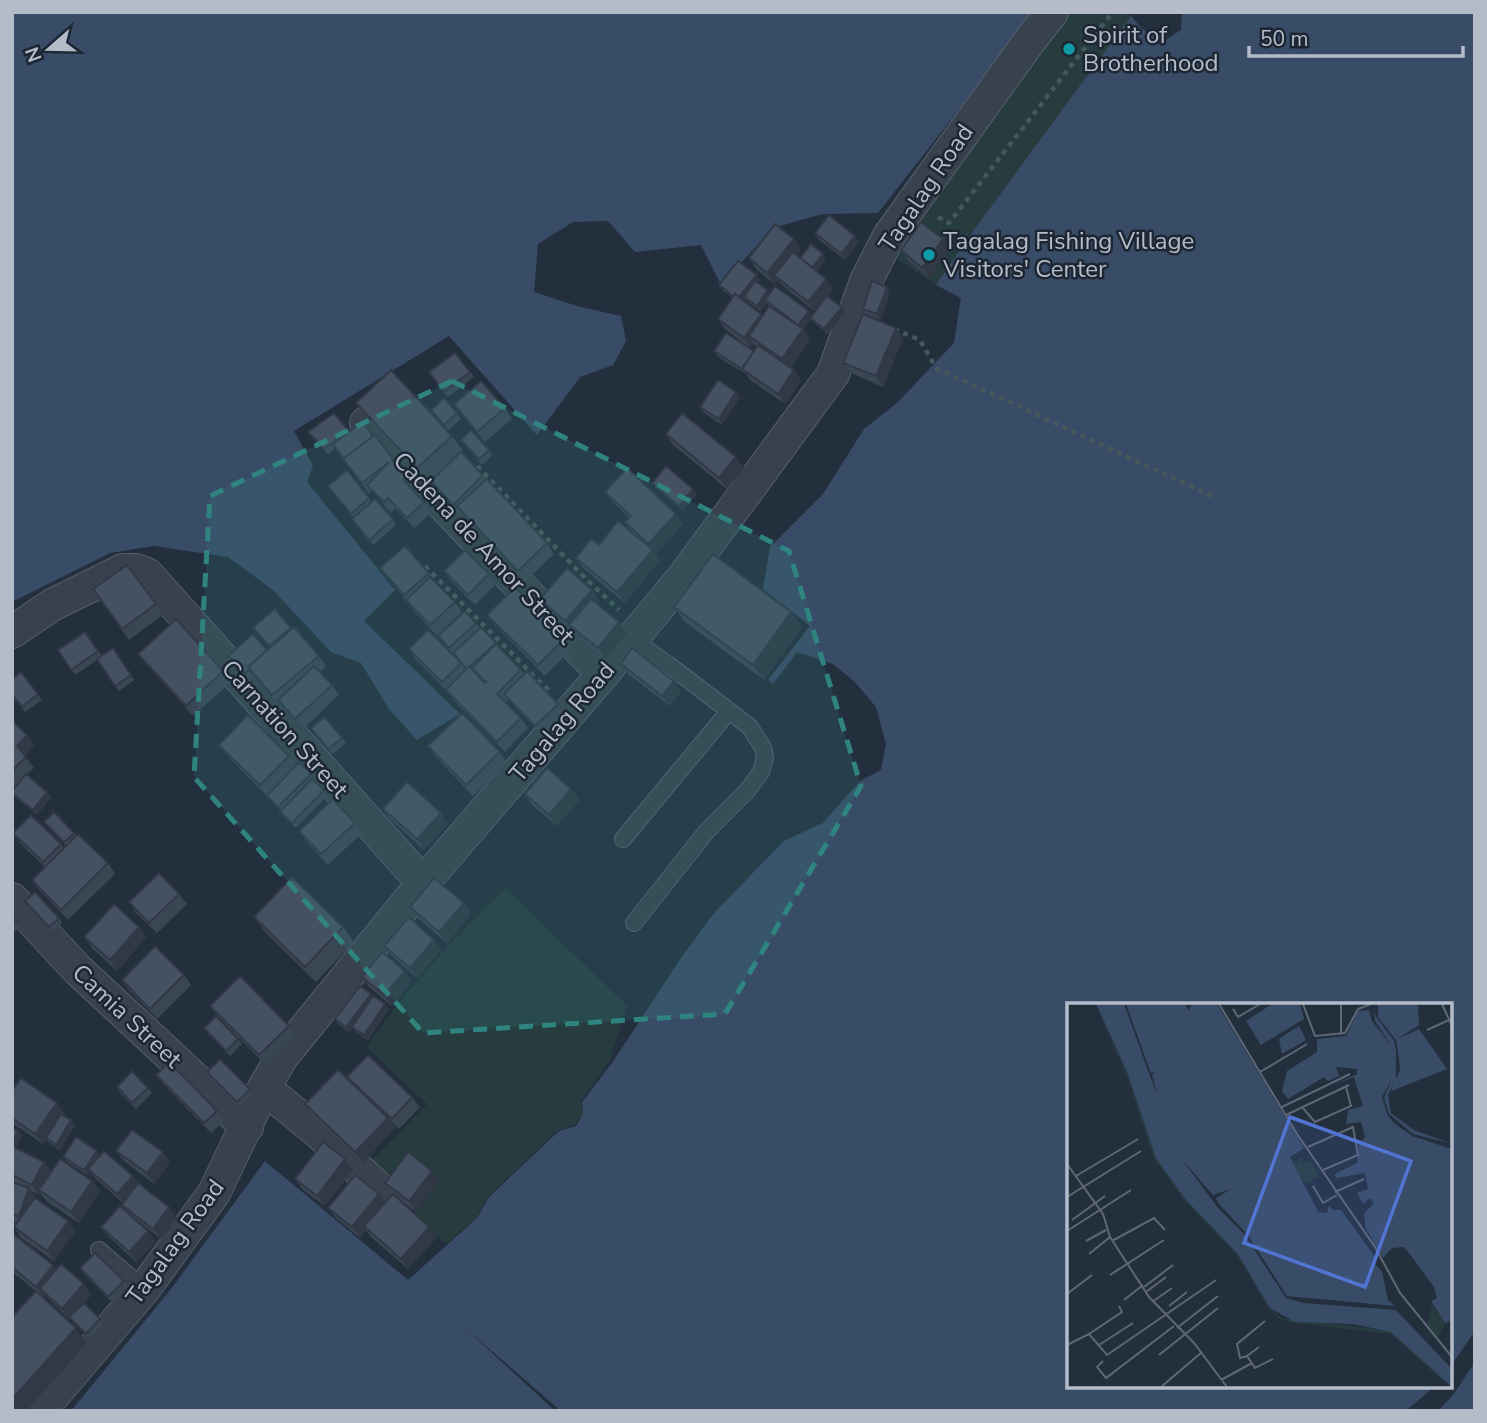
<svg xmlns="http://www.w3.org/2000/svg" width="1487" height="1423" viewBox="0 0 1487 1423" font-family="'Nunito Sans',sans-serif">
	<rect width="100%" height="100%" fill="#242f3e"/>
	<g fill="#263c3f">
		<path d="M1068 12H1127L1131 16 936 285 892 256Z"/>
		<path d="M506 888 627 1006 610 1060 581 1101 583 1114 575 1125 558 1130 488 1196 477 1217 446 1244 414 1216 440 1181 414 1161 391 1189 364 1168 427 1104 366 1047C407 989 454 937 506 888Z"/>
	</g>
	<g fill="#394c67">
		<path d="M12 12H1035L878 213 822 214 773 228 721 285 701 245 635 252 608 221 573 222 538 244 534 292 577 306 621 316 626 341 613 365 580 377 537 435 449 336 294 431 313 466 307 482 395 590 364 621 460 714 417 740 389 709 361 663 331 652 273 590 228 557 154 546 110 553 12 602Z"/>
		<path d="M1182 12H1475V1331L1450 1367V1005H1069V1386H1435L1406 1411H561L463 1326 555 1411H71L171 1289 265 1161 408 1280 477 1218 489 1197 559 1131 576 1126 583 1114 582 1102 612 1063 683 955 715 912 784 841 823 823 860 781 881 770 886 744 876 707 854 681 833 664 797 652 773 684 768 680 810 626 763 589 770 547 823 494 864 429 897 403 954 343 961 298 936 285 966 241 1131 16 1142 29 1164 41 1181 30Z"/>
		<path d="M1475 1362V1411H1438L1453 1395Z"/>
	</g>
	<g fill="none" stroke-linecap="round" stroke-linejoin="round">
		<defs>
			<g id="lane">
				<path d="M632 639 669 665 750 727 763 748 765 758 761 772 747 791 706 832 634 923"/>
				<path d="M623 839 729 711"/>
				<path d="M99 1250 144 1289"/>
			</g>
			<g id="street">
				<path d="M366 423 603 674"/>
				<path d="M12 632 52 605 123 570H136L147 574 423 883"/>
				<path d="M12 899 78 970 247 1127"/>
				<path d="M264 1088 317 1131 389 1198"/>
				<path d="M40 1411 144 1289 214 1193 264 1088 281 1058 423 883 603 674 684 576 833 374 866 281 889 236 1028 43 1052 12"/>
			</g>
		</defs>
		<use href="#lane" stroke="#565f6c" stroke-width="18"/>
		<use href="#street" stroke="#565f6c" stroke-width="34"/>
		<g stroke="#44595c" stroke-width="4.5" stroke-dasharray="5 5" stroke-linecap="butt">
			<path d="M938 217 949 223 1112 13 1111 12"/>
			<path d="M894 329 920 340 936 368 1214 497"/>
			<path d="M477 466 585 578 619 610"/>
			<path d="M425 566 550 692"/>
		</g>
		<use href="#lane" stroke="#38414e" stroke-width="16"/>
		<use href="#street" stroke="#38414e" stroke-width="32"/>
	</g>
	<g fill="#3b4654" fill-rule="evenodd">
		<path d="M815 233 859 242 845 260 818 239Z"/>
		<path d="M794 239 801 249 797 255 800 258 826 259 817 272 833 289 828 296 842 307 845 312 828 334 814 323 811 319 803 329 810 339 791 368 794 370 801 381 785 404 749 379 746 374 718 357 714 351H754L756 347 754 344 751 349 725 329 718 319 733 298 723 291 719 285 760 280 758 283 770 292 812 315 815 312 782 285 778 280 774 284 756 269 749 258ZM746 299 748 302 761 311 767 303 769 306 763 316 744 301Z"/>
		<path d="M901 250H950L929 278 908 260Z"/>
		<path d="M890 292 881 320 866 314 863 309Z"/>
		<path d="M896 328 903 338 883 387 851 373 843 363Z"/>
		<path d="M455 353 474 377 448 397 429 372Z"/>
		<path d="M736 392 740 397 722 425 703 412 700 407Z"/>
		<path d="M356 403 452 436 463 451 461 453 547 543 554 554 525 581 462 513 461 515 438 492 431 481 437 475 428 484 367 419Z"/>
		<path d="M454 404 505 408 512 419 485 442Z"/>
		<path d="M431 410 457 413 461 419 448 430Z"/>
		<path d="M334 413 349 432 373 436 375 435 415 487 413 490 424 502 431 513 414 528 395 508 391 513 372 491 369 494 335 448 328 454 311 437 308 432Z"/>
		<path d="M666 434 744 468 727 489 673 445Z"/>
		<path d="M461 440 489 450 493 455 482 465Z"/>
		<path d="M347 470 372 502 393 519 396 525 373 545 356 524 354 518 332 491Z"/>
		<path d="M652 483 693 489 697 494 683 511 656 488Z"/>
		<path d="M605 492 676 514 683 524 656 554 660 560 625 603 583 568 576 558 599 545 633 533 625 522 629 518 613 502Z"/>
		<path d="M127 565 163 615 129 640 93 589Z"/>
		<path d="M380 568 429 573 435 581 455 602 462 612 437 636 413 610 406 600 388 578Z"/>
		<path d="M444 571 489 574 496 584 475 605 452 582Z"/>
		<path d="M592 590 599 600 597 603 627 633 605 659 577 635 573 630V631L548 609 540 599Z"/>
		<path d="M674 607 791 612 802 627 764 680 685 622Z"/>
		<path d="M275 609 291 629 319 656 326 667 320 672 332 685 339 695 303 729 281 705 280 706 253 675 248 679 228 656 267 650 270 648 253 627Z"/>
		<path d="M487 615 565 638 572 648 545 676 495 625Z"/>
		<path d="M476 623 480 628 496 643 524 674 558 704 565 714 543 736 509 700 506 703 521 718 528 728 505 752 453 700 446 690 416 660 409 649 456 658 438 636Z"/>
		<path d="M85 632 102 656 113 648 134 680 119 691 97 660 75 675 58 650Z"/>
		<path d="M138 654 223 671 231 682 193 716 146 664Z"/>
		<path d="M621 664 674 681 681 691 670 706 628 674Z"/>
		<path d="M21 672 42 700 25 712 12 695Z"/>
		<path d="M12 720 27 735 34 745 25 756 34 768 27 774 51 797 37 815 15 797 12 793 22 779 12 789Z"/>
		<path d="M315 733 342 738 346 743 332 754Z"/>
		<path d="M219 745 289 756 296 766 311 774 314 779 313 780 324 790 328 795 296 828 284 817 281 811 267 796 227 755Z"/>
		<path d="M428 746 500 752 507 763 473 796 436 757Z"/>
		<path d="M571 789 579 800 557 826 532 805 525 794Z"/>
		<path d="M383 809 448 824 424 850 390 819Z"/>
		<path d="M44 822 74 833 108 863 115 874 68 920 39 890 32 880 45 867 21 844 13 833 61 844 64 848 66 846Z"/>
		<path d="M355 823 362 833 328 865 306 841 299 831Z"/>
		<path d="M179 894 187 904 157 933 136 913 129 902Z"/>
		<path d="M25 901 59 918 62 923 52 932Z"/>
		<path d="M464 903 471 914 447 943 417 917 410 907Z"/>
		<path d="M12 915 21 925 12 934Z"/>
		<path d="M254 917 343 927 354 942 316 982 265 932Z"/>
		<path d="M139 927 146 937 117 971 92 948 84 937Z"/>
		<path d="M434 940 441 950 417 978 392 956 384 946Z"/>
		<path d="M184 975 191 985 157 1019 129 990 122 980Z"/>
		<path d="M362 977 412 981 392 1006 369 987Z"/>
		<path d="M372 997 389 1009 368 1040 356 1032 353 1028 349 1032 338 1024 335 1019Z"/>
		<path d="M210 1006 289 1026 296 1036 266 1065 217 1016Z"/>
		<path d="M204 1028 238 1039 242 1044 230 1056 207 1033Z"/>
		<path d="M207 1072 250 1089 253 1094 240 1107 210 1077Z"/>
		<path d="M156 1075 217 1111 224 1121 211 1133 164 1085Z"/>
		<path d="M347 1077 412 1097 420 1107 399 1129 390 1120 395 1128 363 1163 312 1115 305 1104 352 1083Z"/>
		<path d="M117 1087 148 1088 152 1093 136 1109 120 1093Z"/>
		<path d="M12 1091 57 1103 64 1113 63 1115 71 1120 75 1125 60 1150 49 1143 46 1139 43 1144 12 1123Z"/>
		<path d="M12 1128 18 1131 22 1136 16 1148 44 1162 51 1172 92 1181 100 1191 79 1223 46 1201 40 1193 39 1195 31 1191 36 1199 68 1221 75 1232 54 1261 21 1238 14 1227 17 1223 12 1222Z"/>
		<path d="M116 1151 170 1162 154 1184 124 1161Z"/>
		<path d="M100 1155 133 1176 138 1183 169 1207 177 1218 161 1239 134 1218 155 1242 136 1262 109 1237 101 1227 128 1213 122 1205 123 1203 96 1179 90 1172 88 1175 67 1162 63 1157Z"/>
		<path d="M353 1170 325 1206 302 1189 295 1179Z"/>
		<path d="M440 1181 416 1212 392 1193 385 1183Z"/>
		<path d="M385 1203 437 1237 408 1269 371 1237 366 1230 360 1238 336 1218 328 1208Z"/>
		<path d="M12 1235 53 1265 56 1270 84 1284 91 1295 84 1303 104 1325 89 1339 70 1318 69 1319 45 1295 44 1297 12 1272Z"/>
		<path d="M80 1268 124 1281 128 1287 112 1302 84 1274Z"/>
	</g>
	<g fill="#303945">
		<path d="M855 236 859 242 845 260 841 254Z"/>
		<path d="M794 239 801 249 779 278 774 275 778 280 774 284 767 273Z"/>
		<path d="M943 239 950 250 929 278 922 268Z"/>
		<path d="M823 254 826 259 816 273 812 268Z"/>
		<path d="M757 275 760 280 746 298 744 297 746 299 741 305 737 300Z"/>
		<path d="M826 279 833 289 815 312 808 302Z"/>
		<path d="M887 287 890 292 881 320 877 314Z"/>
		<path d="M768 290 772 295 765 300 767 303 761 311 757 306Z"/>
		<path d="M842 307 845 312 828 334 824 329Z"/>
		<path d="M809 311 813 316 803 329 810 339 789 370 782 359 798 325Z"/>
		<path d="M761 314 769 324 749 336 754 344 751 349 744 338Z"/>
		<path d="M896 328 903 338 883 387 876 376Z"/>
		<path d="M794 370 801 381 785 404 778 394Z"/>
		<path d="M736 392 740 397 722 425 719 419Z"/>
		<path d="M736 457 744 468 727 489 719 478Z"/>
		<path d="M693 489 697 494 683 511 679 506Z"/>
		<path d="M676 514 683 524 656 554 660 560 625 603 617 592 652 550 648 544Z"/>
		<path d="M592 590 599 600 574 629 569 625 573 630V631L565 621Z"/>
		<path d="M791 612 802 627 764 680 753 665Z"/>
		<path d="M619 622 627 633 605 659 598 648Z"/>
		<path d="M674 681 681 691 670 706 662 696Z"/>
		<path d="M27 735 34 745 25 757 17 746Z"/>
		<path d="M571 789 579 800 557 826 549 815Z"/>
		<path d="M47 792 51 797 37 815 33 810Z"/>
		<path d="M441 813 448 824 424 850 417 839Z"/>
		<path d="M464 903 471 914 447 943 439 932Z"/>
		<path d="M139 927 146 937 117 971 110 960Z"/>
		<path d="M434 940 441 950 417 978 410 968Z"/>
		<path d="M405 971 412 981 392 1006 384 995Z"/>
		<path d="M371 994 374 999 349 1032 346 1027Z"/>
		<path d="M385 1004 389 1009 368 1040 364 1035Z"/>
		<path d="M57 1103 64 1113 43 1144 35 1134Z"/>
		<path d="M388 1118 395 1128 363 1163 355 1152Z"/>
		<path d="M71 1120 75 1125 60 1150 56 1145Z"/>
		<path d="M18 1131 22 1136 15 1149 12 1145V1142Z"/>
		<path d="M97 1151 101 1156 88 1169 90 1172 88 1175 84 1170Z"/>
		<path d="M163 1152 170 1162 154 1184 147 1173Z"/>
		<path d="M345 1159 353 1170 325 1206 317 1196Z"/>
		<path d="M44 1162 51 1173 39 1190 40 1193 39 1195 32 1185Z"/>
		<path d="M432 1171 440 1181 416 1212 409 1201Z"/>
		<path d="M133 1176 140 1186 125 1204 117 1194Z"/>
		<path d="M92 1181 100 1191 79 1223 71 1212Z"/>
		<path d="M29 1188 36 1199 26 1227 19 1216Z"/>
		<path d="M379 1194 386 1205 364 1226 366 1230 360 1238 352 1227Z"/>
		<path d="M169 1207 177 1218 161 1239 153 1229Z"/>
		<path d="M68 1221 75 1232 54 1261 47 1251Z"/>
		<path d="M429 1227 437 1237 408 1269 401 1259Z"/>
		<path d="M148 1231 155 1242 136 1262 129 1252Z"/>
		<path d="M53 1265 60 1276 40 1288 45 1295 44 1297 36 1287Z"/>
		<path d="M84 1284 91 1295 69 1319 62 1309Z"/>
		<path d="M76 1328 87 1343 26 1411H12V1399Z"/>
	</g>
	<g fill="#455162" stroke="#303945" stroke-width="2">
		<path d="M829 215 855 236 841 254 815 233Z"/>
		<path d="M921 222 943 239 922 268 901 250Z"/>
		<path d="M775 224 794 239 767 273 749 258Z"/>
		<path d="M811 244 823 254 812 268 800 258Z"/>
		<path d="M793 252 826 279 808 302 774 275Z"/>
		<path d="M738 261 757 275 739 297 735 294 734 297 719 285Z"/>
		<path d="M755 281 768 290 757 306 744 297Z"/>
		<path d="M872 281 887 287 877 314 863 309Z"/>
		<path d="M775 286 809 311 798 325 765 300Z"/>
		<path d="M735 294 761 314 744 338 718 319Z"/>
		<path d="M827 296 842 307 824 329 810 318Z"/>
		<path d="M769 306 803 329 782 359 749 336Z"/>
		<path d="M863 314 896 328 876 376 843 363Z"/>
		<path d="M726 333 754 351 742 369 714 351Z"/>
		<path d="M758 345 794 370 778 394 742 369Z"/>
		<path d="M455 353 470 372 444 392 429 372Z"/>
		<path d="M391 370 452 436 417 468 356 403Z"/>
		<path d="M718 380 736 392 719 419 700 407Z"/>
		<path d="M481 381 505 408 477 432 454 404Z"/>
		<path d="M444 398 457 413 444 425 431 410Z"/>
		<path d="M334 413 348 430 324 449 308 432Z"/>
		<path d="M682 413 736 457 719 478 666 434Z"/>
		<path d="M363 422 373 436 344 459 333 444Z"/>
		<path d="M471 430 489 450 479 459 461 440Z"/>
		<path d="M375 435 393 459 392 460 408 477 404 481 424 502 407 518 388 498 384 502 367 485 389 462 362 483 343 459Z"/>
		<path d="M461 452 483 475 453 505 431 481Z"/>
		<path d="M666 466 693 489 679 506 652 483Z"/>
		<path d="M627 468 676 514 648 544 625 522 631 516 605 492Z"/>
		<path d="M347 470 369 498 351 514 328 486Z"/>
		<path d="M487 479 547 543 518 571 457 506Z"/>
		<path d="M375 499 393 519 369 540 352 519Z"/>
		<path d="M618 521 653 550 617 592 576 558 591 539 599 545Z"/>
		<path d="M405 546 429 573 404 595 380 568Z"/>
		<path d="M465 550 489 574 468 595 444 571Z"/>
		<path d="M713 554 791 612 753 665 674 607Z"/>
		<path d="M127 565 156 604 122 629 93 589Z"/>
		<path d="M567 568 592 590 565 621 540 599Z"/>
		<path d="M430 577 455 602 430 625 406 600Z"/>
		<path d="M515 587 565 638 538 665 487 615Z"/>
		<path d="M591 599 619 622 598 648 569 625Z"/>
		<path d="M275 609 291 628 269 646 253 627Z"/>
		<path d="M465 611 476 623 449 648 438 636Z"/>
		<path d="M176 619 223 671 186 706 138 654Z"/>
		<path d="M294 627 319 656 272 695 248 667Z"/>
		<path d="M481 627 496 643 467 669 453 653Z"/>
		<path d="M428 630 461 663 442 682 409 649Z"/>
		<path d="M85 632 98 651 71 670 58 650Z"/>
		<path d="M253 634 267 650 248 667 250 669 244 674 228 656Z"/>
		<path d="M496 644 521 670 497 694 521 718 497 742 446 690 469 666 485 683 486 682 472 668Z"/>
		<path d="M113 648 131 675 115 686 97 659Z"/>
		<path d="M632 648 674 681 662 696 621 664Z"/>
		<path d="M314 666 332 685 295 719 278 700Z"/>
		<path d="M527 671 558 704 535 726 504 694Z"/>
		<path d="M21 672 38 694 22 707 12 695V679Z"/>
		<path d="M462 713 500 752 466 785 428 746Z"/>
		<path d="M248 715 289 756 260 785 219 745Z"/>
		<path d="M325 717 342 738 328 749 311 728Z"/>
		<path d="M12 720 27 735 17 746 26 757 12 771Z"/>
		<path d="M299 762 311 774 278 807 267 796Z"/>
		<path d="M547 768 571 789 549 815 525 794Z"/>
		<path d="M26 774 47 792 33 810 12 793V791Z"/>
		<path d="M312 779 324 790 292 823 280 812Z"/>
		<path d="M407 782 441 813 417 839 383 809Z"/>
		<path d="M333 799 355 823 321 854 299 831Z"/>
		<path d="M54 812 74 833 64 842 44 822Z"/>
		<path d="M31 815 61 844 43 862 13 833Z"/>
		<path d="M78 834 108 863 61 910 32 880Z"/>
		<path d="M159 873 179 894 149 923 129 902Z"/>
		<path d="M292 877 343 927 305 967 254 917Z"/>
		<path d="M434 878 464 903 439 932 410 907Z"/>
		<path d="M35 892 59 918 49 927 25 901Z"/>
		<path d="M114 904 139 927 110 960 84 937Z"/>
		<path d="M12 915 17 920 12 925Z"/>
		<path d="M409 917 434 940 410 968 384 946Z"/>
		<path d="M155 946 184 975 150 1009 122 980Z"/>
		<path d="M382 952 405 971 384 995 362 977Z"/>
		<path d="M240 976 289 1026 259 1055 210 1006Z"/>
		<path d="M360 986 371 994 346 1027 335 1019Z"/>
		<path d="M373 996 385 1004 364 1035 352 1027Z"/>
		<path d="M216 1016 238 1039 226 1051 204 1028Z"/>
		<path d="M368 1055 412 1097 392 1119 347 1077Z"/>
		<path d="M220 1059 250 1089 237 1102 207 1072Z"/>
		<path d="M169 1062 217 1111 204 1123 156 1075Z"/>
		<path d="M338 1070 388 1118 355 1152 305 1104Z"/>
		<path d="M132 1071 148 1088 132 1103 117 1087Z"/>
		<path d="M21 1078 57 1103 35 1134 12 1118V1091Z"/>
		<path d="M61 1114 71 1120 56 1145 46 1138Z"/>
		<path d="M12 1128 18 1131 12 1142Z"/>
		<path d="M132 1130 163 1152 147 1173 116 1151Z"/>
		<path d="M76 1137 97 1151 84 1170 63 1157Z"/>
		<path d="M323 1142 345 1159 317 1196 295 1179Z"/>
		<path d="M12 1146 44 1162 32 1185 12 1175Z"/>
		<path d="M104 1151 133 1176 117 1194 88 1169Z"/>
		<path d="M408 1152 432 1171 409 1201 385 1183Z"/>
		<path d="M60 1159 92 1181 71 1212 39 1190Z"/>
		<path d="M355 1175 379 1194 352 1227 328 1208Z"/>
		<path d="M12 1182 29 1188 19 1216 12 1214Z"/>
		<path d="M138 1183 169 1207 153 1229 122 1205Z"/>
		<path d="M393 1194 429 1227 401 1259 364 1226Z"/>
		<path d="M35 1198 68 1221 47 1251 14 1227Z"/>
		<path d="M120 1206 148 1231 129 1252 101 1227Z"/>
		<path d="M13 1234 53 1265 36 1287 12 1267V1235Z"/>
		<path d="M95 1253 124 1281 108 1297 80 1268Z"/>
		<path d="M61 1264 84 1284 62 1309 40 1288Z"/>
		<path d="M36 1291 76 1328 12 1399V1317Z"/>
		<path d="M84 1303 100 1319 86 1334 69 1317Z"/>
	</g>
	<path fill="#308480" fill-opacity="0.2" stroke="#308480" stroke-width="5" stroke-dasharray="14 9" stroke-linejoin="round" d="M452 381 789 551 861 786 725 1014 423 1033 194 777 210 496Z"/>
	<g fill="#0f9aa8" stroke="#1d2633" stroke-width="2.5">
		<circle cx="1069" cy="49" r="7"/>
		<circle cx="929" cy="255" r="7"/>
	</g>
	<g text-anchor="middle" dominant-baseline="central" stroke-width="5" stroke-linejoin="round" paint-order="stroke">
		<g font-size="24" fill="#b4bcc9" stroke="#1d2633" text-anchor="start">
			<text x="1083" y="35">Spirit of<tspan x="1083" dy="28">Brotherhood</tspan></text>
			<text x="943" y="241">Tagalag Fishing Village<tspan x="943" dy="28">Visitors' Center</tspan></text>
		</g>
		<g font-size="24" fill="#b4bcc9" stroke="#1d2633">
			<text transform="translate(926 188) rotate(-56)">Tagalag Road</text>
			<text transform="translate(484 548) rotate(47)">Cadena de Amor Street</text>
			<text transform="translate(562 722) rotate(-50)">Tagalag Road</text>
			<text transform="translate(285 729) rotate(48)">Carnation Street</text>
			<text transform="translate(127 1016) rotate(43)">Camia Street</text>
			<text transform="translate(175 1242) rotate(-54)">Tagalag Road</text>
		</g>
	</g>
	<g transform="translate(1067 1003)">
		<rect width="385" height="385" fill="#242f3e"/>
		<path d="M27 1 61 71 89 155 119 197 171 251 203 305 215 315 324 328 340 339 383 384 324 331 228 320 214 317 203 307 169 251 118 198 87 156 60 73ZM234 153 237 160 244 157 253 174 239 180 235 177 225 158 230 159ZM365 302 378 320 370 337 359 323Z" fill="#263c3f"/>
		<path d="M29 1H57L90 92 85 71 90 68 84 70 59 1H118L122 8 124 1H150L237 145 223 154 251 209 260 210 262 202 266 207H274L308 254 305 257 315 269 321 297 328 303 220 293 180 231 151 200 149 195 164 186 146 192 113 154 151 205 177 231 219 295 236 300 329 307 385 366V384L324 329 286 321 228 319 203 305 171 251 119 197 89 155 61 71ZM205 1H233L237 16 194 42 179 18ZM306 1 308 12 327 38 329 48V77L321 92 324 110 347 127 385 141 346 131 322 111 317 95 325 75 315 94 320 111 327 120 345 133 385 146V317L378 320 364 298 370 295 367 284 342 250 336 244 325 245 316 255 299 226 297 211 307 200 303 195 296 201 290 190 301 186 298 170 269 175 268 171 290 160 292 140 298 134 294 119 279 121 281 107 296 103 287 74 264 83 290 71V66L269 64 272 73 261 78 257 74 221 96 215 88 220 68 250 49V36L279 33 291 8 302 7 305 18 326 45 308 18ZM311 1H351L352 22 329 37 352 26 380 66 324 88 333 67 331 48 329 37 311 14ZM232 23 239 37 215 51 212 36Z" fill="#394c67"/>
		<path fill="none" stroke="#5e6776" stroke-width="2" d="M152 1 230 131 308 244 333 290 385 354M236 1 248 33 278 30 291 6 304 1M375 1 385 23M166 6 171 14 193 1M360 27 382 17M274 30V1M193 69 240 41M215 104 283 71M235 104 248 119 284 103 279 84M219 112 282 82M241 144 286 124 291 152 256 167M0 161 36 211 43 234 82 294 127 340 160 384M9 173 71 136M246 183 256 200 270 192M268 189 297 176M0 194 74 148M5 217 38 193M0 228 64 187M19 238 39 227M45 238 87 215 98 227M22 251 43 234M43 272 97 237M77 284 106 262M79 289 99 274M0 291 25 272M57 297 76 282M85 299 105 285M102 303 120 289M110 325 151 293M22 331 55 309 52 303M0 342 22 331 40 352 149 277M32 342 66 320M192 344 180 353 188 365 206 356M92 352 151 305M180 353 173 355 170 341 198 318M36 358 30 364 39 375 107 323M154 377 185 360M94 384 135 349"/>
		<path fill="#5274d3" fill-opacity="0.15" stroke="#5274d3" stroke-width="3.5" d="M223 114 344 158 298 284 177 240Z"/>
		<rect width="385" height="385" fill="none" stroke="#b4bcc9" stroke-width="3.5"/>
	</g>
	<rect width="1487" height="1423" fill="none" stroke="#b4bcc9" stroke-width="28"/>
	<g transform="translate(49 49) rotate(250)" stroke="#1d2633" stroke-width="5" paint-order="stroke">
	<path d="M0-5L12 26L0 18L-12 26Z" fill="#b4bcc9"/>
	<text y="-10" font-size="19" font-weight="bold" text-anchor="middle" fill="#b4bcc9">N</text>
	</g>
	<path d="M1249 46v10h214v-10" fill="none" stroke="#b4bcc9" stroke-width="3.5"/>
	<text x="1260" y="46" font-size="21" fill="#b4bcc9" stroke="#1d2633" stroke-width="5" paint-order="stroke">50 m</text>
</svg>
